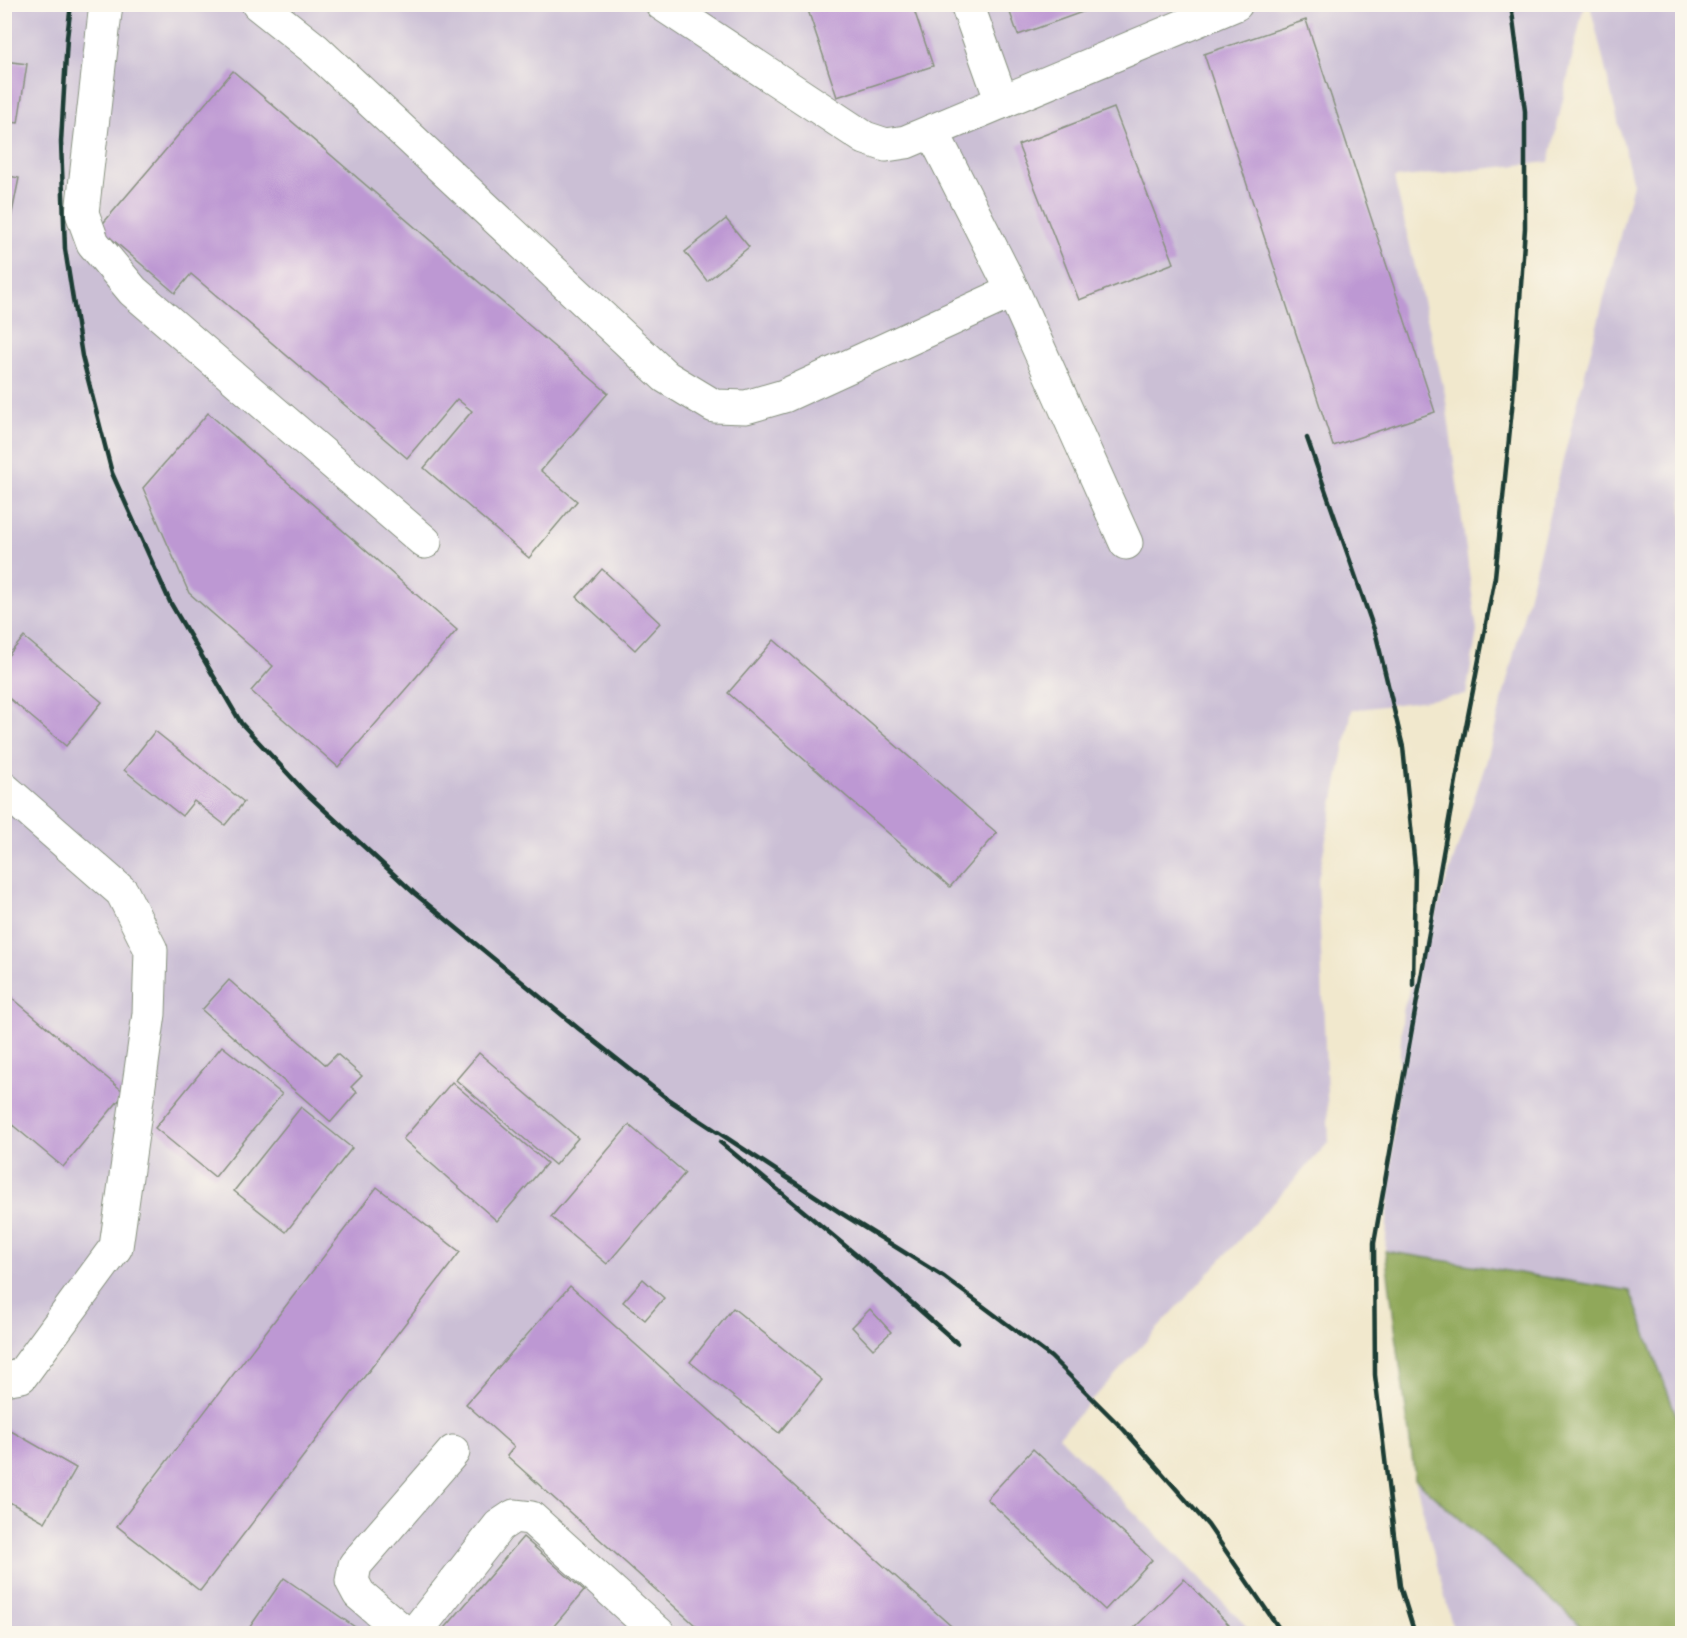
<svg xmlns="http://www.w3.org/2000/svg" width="1687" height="1638" viewBox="0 0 1687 1638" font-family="Pangolin,sans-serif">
	<rect width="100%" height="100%" fill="#fbf7ec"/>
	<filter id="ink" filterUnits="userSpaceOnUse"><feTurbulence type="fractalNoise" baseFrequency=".0167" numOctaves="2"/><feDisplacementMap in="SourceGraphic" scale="12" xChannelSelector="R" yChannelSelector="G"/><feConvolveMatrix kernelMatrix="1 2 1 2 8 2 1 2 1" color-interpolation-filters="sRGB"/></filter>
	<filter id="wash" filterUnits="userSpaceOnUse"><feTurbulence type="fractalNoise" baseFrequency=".008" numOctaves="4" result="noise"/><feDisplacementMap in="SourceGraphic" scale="24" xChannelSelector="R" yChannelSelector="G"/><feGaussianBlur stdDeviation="1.35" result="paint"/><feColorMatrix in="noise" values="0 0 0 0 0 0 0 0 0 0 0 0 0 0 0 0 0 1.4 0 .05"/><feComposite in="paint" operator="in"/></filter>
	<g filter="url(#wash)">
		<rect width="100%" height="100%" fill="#f1e8cd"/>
		<g fill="#cbbfd5">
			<path d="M4 5H1584L1549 162 1394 178 1445 394 1477 631 1466 695 1352 710 1318 879 1329 1142 1059 1436 1253 1633H5Z"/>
			<path d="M1590 5H1682V1431L1630 1291 1385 1251 1403 1010 1487 760 1633 184Z"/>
			<path d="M1415 1479 1589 1633H1454Z"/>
		</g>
		<path fill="#90a85a" stroke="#587247" stroke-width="1.5" d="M1385 1251 1630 1291 1682 1431V1633H1589L1415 1479Z"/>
		<g id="blocks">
			<g fill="#bd98d3">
				<path d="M806 4H912L933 66 837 97Z"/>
				<path d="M1007 4H1102V5L1018 35Z"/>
				<path d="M1306 20 1435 412 1333 446 1204 54Z"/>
				<path d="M4 61 27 64 18 123 4 121Z"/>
				<path d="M233 71 608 393 541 471 577 501 529 558 424 468 472 411 457 399 407 458 191 274 175 293 99 228Z"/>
				<path d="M1114 108 1174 263 1079 300 1018 145Z"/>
				<path d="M4 175 19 178 7 238H4Z"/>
				<path d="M726 219 749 247 707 281 685 252Z"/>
				<path d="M208 413 457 630 338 767 251 691 273 666 189 593 143 488Z"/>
				<path d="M602 569 660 623 635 650 577 597Z"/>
				<path d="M24 637 102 702 66 746 4 694V660Z"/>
				<path d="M774 640 997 833 950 887 728 693Z"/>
				<path d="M155 731 244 802 225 825 194 801 182 816 124 770Z"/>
				<path d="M229 980 326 1065 337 1054 362 1076 351 1087 357 1092 331 1122 202 1010Z"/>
				<path d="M4 991 125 1093 63 1167 4 1118Z"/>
				<path d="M222 1046 282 1094 215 1177 155 1128Z"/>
				<path d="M479 1053 578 1138 555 1165 456 1080Z"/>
				<path d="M452 1082 547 1163 497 1221 403 1139Z"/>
				<path d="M301 1107 352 1148 286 1232 234 1191Z"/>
				<path d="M629 1125 685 1173 607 1264 551 1217Z"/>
				<path d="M377 1187 460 1252 200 1591 117 1526Z"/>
				<path d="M643 1279 664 1298 645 1320 623 1302Z"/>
				<path d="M570 1286 960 1634H705L507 1456 514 1447 466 1404Z"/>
				<path d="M733 1308 822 1380 779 1433 690 1362Z"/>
				<path d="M870 1309 891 1332 873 1349 852 1327Z"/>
				<path d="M4 1427 76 1468 45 1522 4 1499Z"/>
				<path d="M1033 1449 1152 1560 1105 1610 987 1499Z"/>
				<path d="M523 1537 584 1591 547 1634H440Z"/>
				<path d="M284 1578 365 1634H245Z"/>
				<path d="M1184 1579 1229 1625 1220 1634H1128Z"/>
			</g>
		</g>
	</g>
	<g filter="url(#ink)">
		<use href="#blocks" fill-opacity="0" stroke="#889280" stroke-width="1.5"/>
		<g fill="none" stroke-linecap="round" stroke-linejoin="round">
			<defs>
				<g id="minor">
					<path d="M106 4 82 213 93 243 133 291 425 542"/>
					<path d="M258 4 316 50 666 377 714 406 746 407 784 396 1013 291"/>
					<path d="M662 4 865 138 886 145 906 142 1236 4"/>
					<path d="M967 4 1002 102"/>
					<path d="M932 131 1013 291 1126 543"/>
					<path d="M4 789 122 892 151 950 149 1014 116 1247 21 1376 4 1379"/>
					<path d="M406 1634 359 1594 352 1581 355 1565 453 1452"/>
					<path d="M414 1634 499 1526 514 1516 531 1518 659 1634"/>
				</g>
			</defs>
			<use href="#minor" stroke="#889280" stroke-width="35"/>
			<use href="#minor" stroke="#fff" stroke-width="33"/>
			<g stroke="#1f3d34" stroke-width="4.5">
				<path d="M71 4 67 38 61 142 65 249 82 356 112 473 170 602 241 723 305 792 414 893 579 1029 669 1100 841 1213 944 1277 1051 1357 1124 1430 1208 1525 1283 1634"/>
				<path d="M1307 438 1376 635 1403 747 1415 867 1413 985"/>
				<path d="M720 1142 878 1273 957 1343"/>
				<path d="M1415 1634 1400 1586 1375 1375 1374 1243 1461 752 1495 577 1513 399 1525 228V111L1511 4"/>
			</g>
		</g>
	</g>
	<rect width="1687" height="1638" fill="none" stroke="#fbf7ec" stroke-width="24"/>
</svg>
